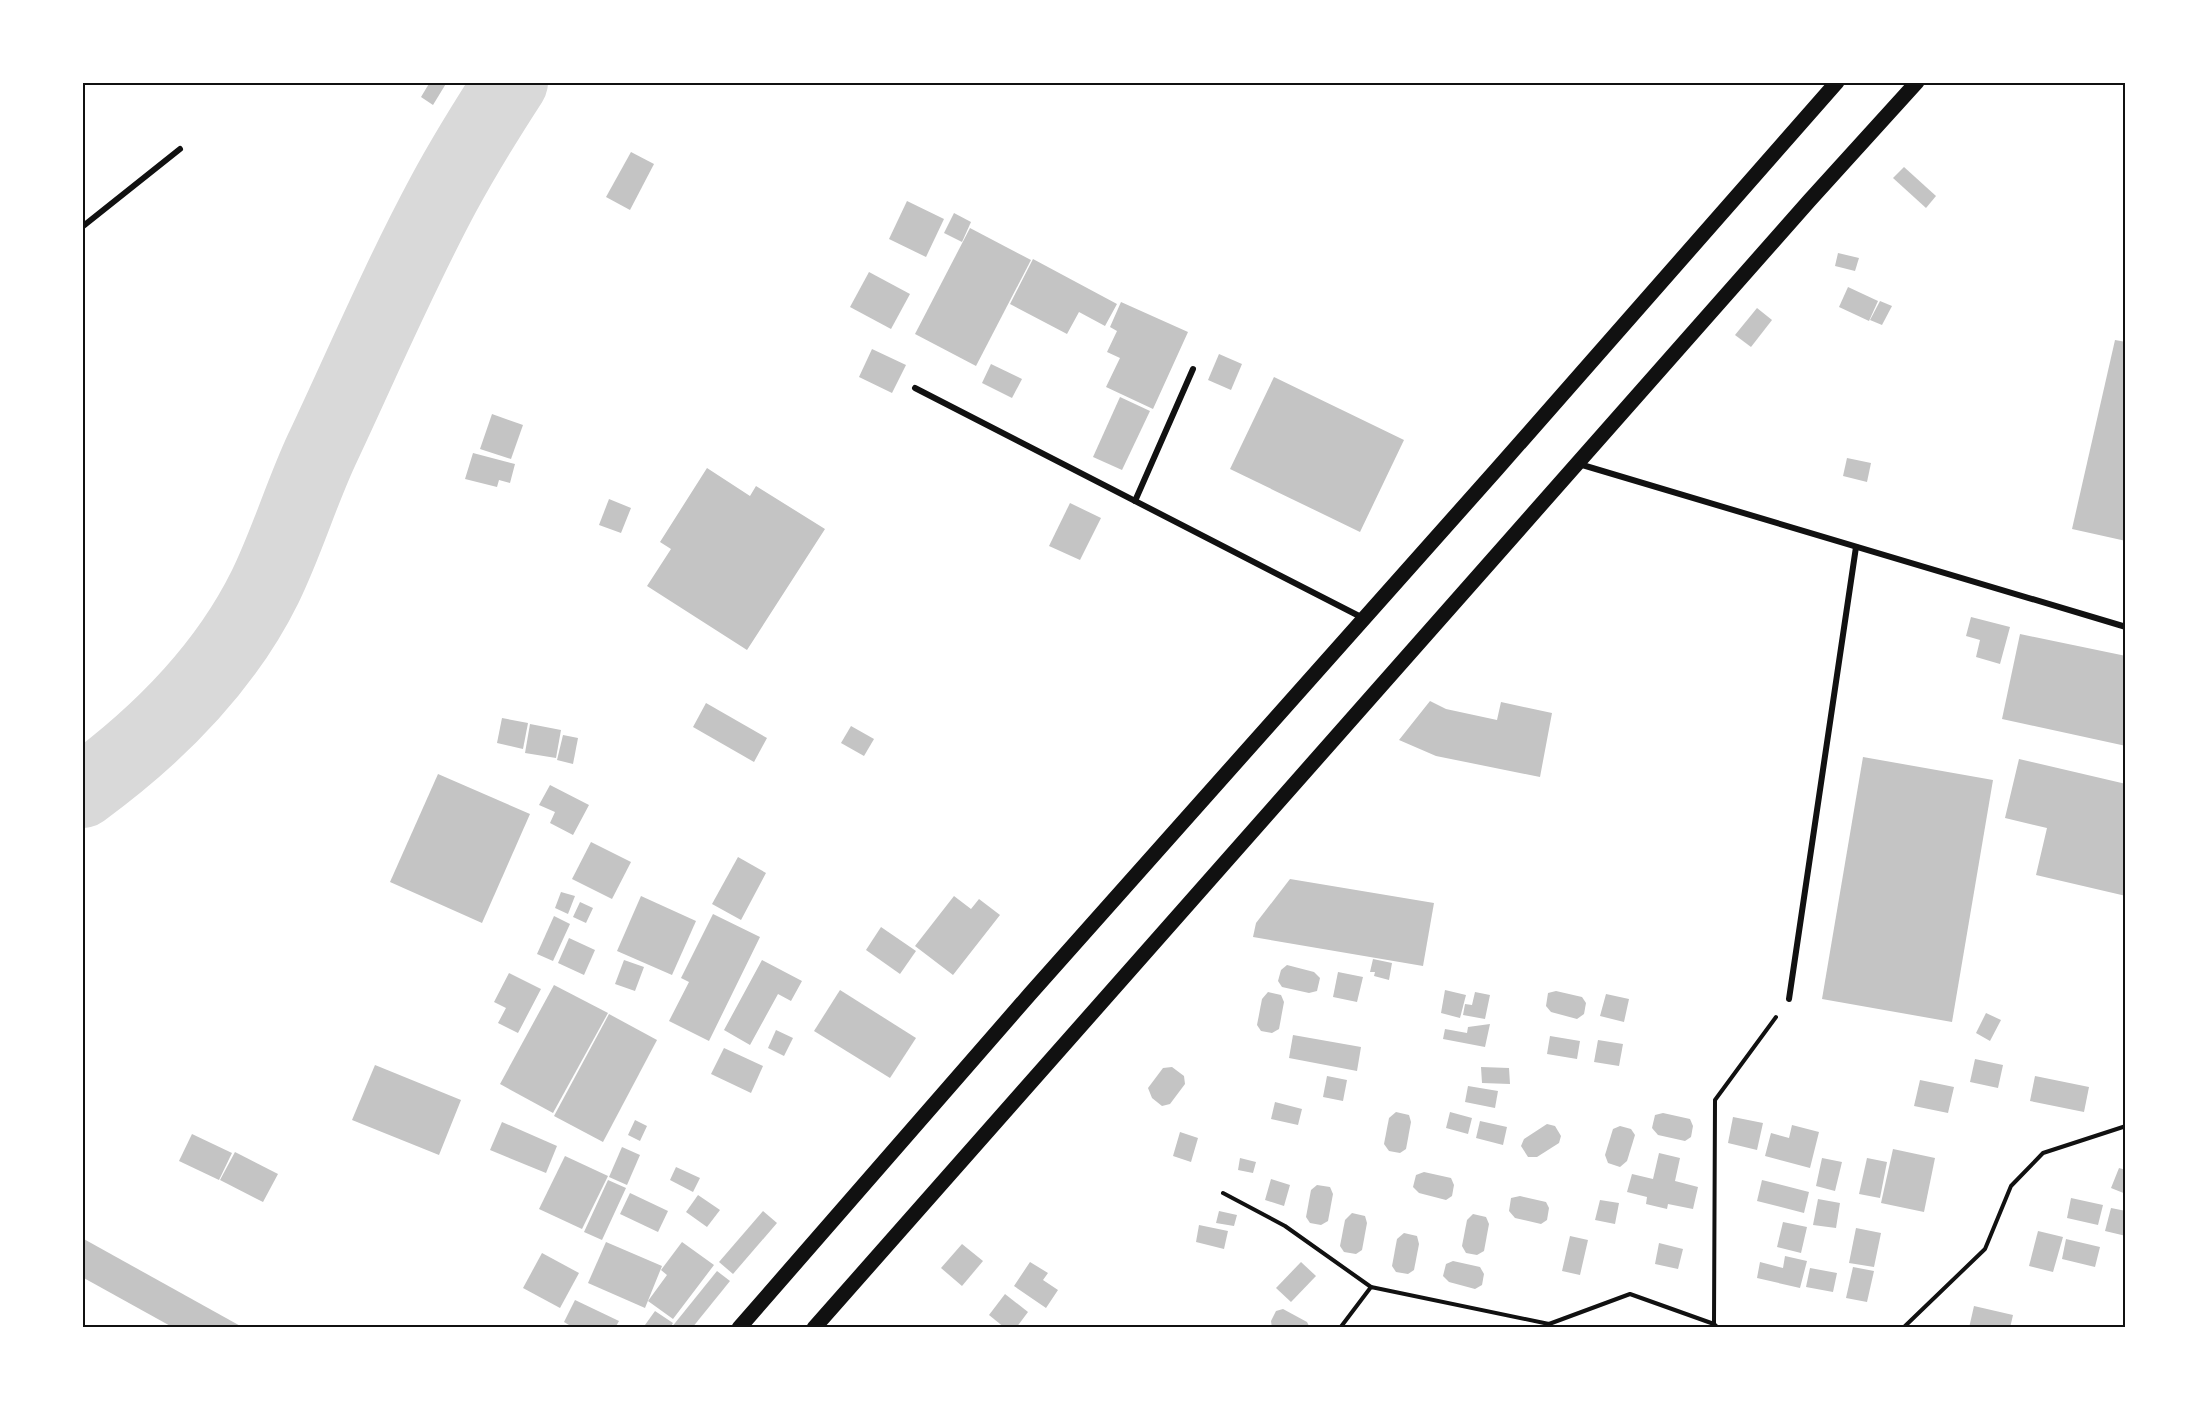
<svg xmlns="http://www.w3.org/2000/svg" width="2208" height="1410" viewBox="0 0 2208 1410" font-family="Montserrat,sans-serif">
	<rect width="100%" height="100%" fill="#fff"/>
	<g fill="none" stroke-linecap="round" stroke-linejoin="round">
		<path stroke="#d9d9d9" stroke-width="74" d="M82 791C156 737 224 670 265 587 287 542 301 494 322 449 362 364 399 277 443 195 464 156 487 119 511 82"/>
	</g>
	<g fill="#c4c4c4">
		<path d="M430 82H447L433 105 421 97Z"/>
		<path d="M631 152 654 164 630 210 606 197Z"/>
		<path d="M1904 167 1936 196 1926 208 1893 178Z"/>
		<path d="M907 201 944 219 926 257 889 239Z"/>
		<path d="M954 213 971 222 962 242 944 233Z"/>
		<path d="M970 228 1031 260 976 366 915 334Z"/>
		<path d="M1838 253 1859 258 1855 271 1835 266Z"/>
		<path d="M1033 259 1117 304 1105 326 1079 312 1067 334 1010 304Z"/>
		<path d="M869 272 910 294 891 329 850 307Z"/>
		<path d="M1848 287 1878 301 1869 321 1839 307Z"/>
		<path d="M1880 301 1892 306 1882 325 1870 320Z"/>
		<path d="M1121 302 1188 332 1153 409 1106 387 1120 358 1107 352 1117 331 1110 327Z"/>
		<path d="M1757 308 1772 320 1751 347 1735 335Z"/>
		<path d="M2115 340 2126 342V541L2072 529Z"/>
		<path d="M872 349 906 365 892 393 859 377Z"/>
		<path d="M1219 354 1242 364 1231 390 1208 380Z"/>
		<path d="M991 364 1022 379 1012 398 982 383Z"/>
		<path d="M1274 377 1404 440 1360 532 1230 469Z"/>
		<path d="M1120 397 1150 411 1122 470 1093 457Z"/>
		<path d="M492 414 523 425 511 459 480 449Z"/>
		<path d="M473 453 515 464 510 483 499 480 497 487 465 479Z"/>
		<path d="M1847 458 1871 463 1867 482 1843 476Z"/>
		<path d="M707 468 750 496 756 486 825 529 747 650 647 586 671 549 660 542Z"/>
		<path d="M609 499 631 508 621 533 599 525Z"/>
		<path d="M1070 503 1101 518 1080 560 1049 546Z"/>
		<path d="M1971 617 2010 627 2000 664 1976 657 1980 640 1966 636Z"/>
		<path d="M2020 634 2126 656V746L2002 719Z"/>
		<path d="M1430 701 1446 709 1497 720 1501 702 1552 713 1540 777 1436 756 1399 740Z"/>
		<path d="M706 703 767 738 754 762 693 727Z"/>
		<path d="M502 718 528 723 523 749 497 743Z"/>
		<path d="M530 724 561 730 556 758 525 753Z"/>
		<path d="M851 726 874 739 864 756 841 743Z"/>
		<path d="M563 735 578 738 573 764 557 760Z"/>
		<path d="M1863 757 1993 780 1952 1022 1822 999Z"/>
		<path d="M2019 759 2126 784V896L2036 875 2047 828 2005 818Z"/>
		<path d="M438 774 530 814 482 923 390 882Z"/>
		<path d="M550 785 589 805 573 835 550 823 555 812 539 805Z"/>
		<path d="M591 842 631 862 612 899 572 879Z"/>
		<path d="M738 857 766 873 741 920 712 904Z"/>
		<path d="M1290 879 1434 903 1423 966 1253 937 1256 923Z"/>
		<path d="M561 892 575 896 568 914 555 908Z"/>
		<path d="M641 896 696 921 672 975 617 951Z"/>
		<path d="M954 896 971 909 979 899 1000 915 953 975 915 946Z"/>
		<path d="M580 902 593 908 586 923 573 917Z"/>
		<path d="M713 914 760 937 709 1041 669 1021 689 982 681 978Z"/>
		<path d="M554 916 570 924 553 961 537 954Z"/>
		<path d="M881 927 916 951 900 974 866 950Z"/>
		<path d="M569 938 595 950 584 975 558 963Z"/>
		<path d="M1373 959 1392 963 1389 980 1374 976 1375 972H1370Z"/>
		<path d="M624 960 644 967 635 991 615 984Z"/>
		<path d="M762 960 802 981 791 1001 778 994 750 1045 724 1030Z"/>
		<path d="M1287 965 1314 972 1320 978 1317 991 1309 993 1282 987 1278 981 1281 970Z"/>
		<path d="M1338 972 1363 977 1357 1002 1333 997Z"/>
		<path d="M509 973 541 989 518 1033 498 1023 506 1008 494 1002Z"/>
		<path d="M554 985 608 1013 553 1113 500 1084Z"/>
		<path d="M840 990 916 1038 890 1078 814 1031Z"/>
		<path d="M1445 990 1466 995 1460 1018 1441 1013Z"/>
		<path d="M1556 991 1582 997 1586 1003 1584 1014 1577 1019 1551 1012 1546 1006 1548 993Z"/>
		<path d="M1268 992 1281 995 1284 1002 1279 1029 1272 1033 1261 1031 1257 1025 1262 999Z"/>
		<path d="M1475 992 1490 995 1485 1019 1463 1015 1465 1004 1472 1005Z"/>
		<path d="M1606 994 1629 999 1624 1022 1600 1016Z"/>
		<path d="M1986 1013 2001 1020 1990 1041 1976 1033Z"/>
		<path d="M609 1014 657 1040 603 1142 554 1116Z"/>
		<path d="M1490 1024 1485 1047 1443 1039 1445 1029 1467 1033 1468 1027Z"/>
		<path d="M776 1030 793 1038 784 1056 768 1048Z"/>
		<path d="M1293 1035 1361 1047 1357 1071 1289 1058Z"/>
		<path d="M1550 1036 1580 1041 1577 1059 1547 1054Z"/>
		<path d="M1598 1040 1623 1044 1619 1066 1594 1062Z"/>
		<path d="M724 1048 763 1066 751 1093 711 1074Z"/>
		<path d="M1975 1059 2003 1065 1998 1088 1970 1082Z"/>
		<path d="M375 1065 461 1100 439 1155 352 1120Z"/>
		<path d="M1172 1067 1184 1076 1185 1084 1170 1104 1162 1106 1152 1098 1148 1088 1163 1068Z"/>
		<path d="M1481 1067 1509 1068 1510 1084 1482 1083Z"/>
		<path d="M1327 1076 1347 1080 1343 1101 1323 1097Z"/>
		<path d="M2035 1076 2089 1087 2084 1112 2030 1101Z"/>
		<path d="M1920 1080 1954 1087 1948 1113 1914 1106Z"/>
		<path d="M1468 1086 1498 1091 1495 1108 1465 1102Z"/>
		<path d="M1275 1102 1302 1109 1298 1125 1271 1119Z"/>
		<path d="M1396 1112 1409 1115 1411 1122 1406 1149 1400 1153 1389 1151 1384 1144 1389 1118Z"/>
		<path d="M1450 1112 1472 1118 1468 1134 1446 1128Z"/>
		<path d="M1663 1113 1690 1119 1693 1126 1691 1137 1685 1141 1658 1135 1652 1128 1655 1115Z"/>
		<path d="M1733 1117 1763 1123 1757 1150 1728 1143Z"/>
		<path d="M635 1120 647 1126 640 1141 628 1135Z"/>
		<path d="M1480 1121 1507 1127 1503 1145 1476 1138Z"/>
		<path d="M502 1122 557 1146 546 1173 490 1150Z"/>
		<path d="M1547 1124 1555 1126 1561 1136 1559 1143 1537 1157H1528L1521 1146 1524 1139Z"/>
		<path d="M1792 1125 1819 1132 1810 1168 1765 1156 1771 1133 1789 1138Z"/>
		<path d="M1620 1126 1631 1129 1635 1135 1627 1161 1620 1167 1608 1163 1605 1155 1613 1129Z"/>
		<path d="M1180 1132 1198 1138 1191 1162 1173 1156Z"/>
		<path d="M192 1134 232 1153 219 1180 179 1161Z"/>
		<path d="M622 1147 640 1155 627 1185 609 1177Z"/>
		<path d="M1893 1149 1935 1158 1924 1212 1881 1203Z"/>
		<path d="M235 1152 278 1174 263 1202 220 1180Z"/>
		<path d="M1659 1153 1680 1158 1675 1181 1698 1187 1693 1209 1668 1204 1667 1209 1646 1204 1647 1197 1627 1192 1632 1174 1653 1179Z"/>
		<path d="M565 1156 608 1176 582 1229 539 1209Z"/>
		<path d="M1240 1158 1256 1162 1253 1173 1238 1170Z"/>
		<path d="M1822 1158 1842 1162 1835 1191 1816 1186Z"/>
		<path d="M1867 1158 1887 1162 1880 1198 1859 1194Z"/>
		<path d="M676 1167 700 1178 693 1192 670 1180Z"/>
		<path d="M2119 1168 2126 1170V1194L2111 1188Z"/>
		<path d="M1424 1172 1451 1178 1454 1185 1452 1196 1446 1200 1419 1193 1413 1187 1416 1175Z"/>
		<path d="M1271 1179 1290 1185 1284 1206 1265 1200Z"/>
		<path d="M608 1180 626 1188 602 1240 584 1232Z"/>
		<path d="M1762 1180 1809 1192 1804 1213 1757 1201Z"/>
		<path d="M1317 1185 1330 1187 1333 1194 1328 1221 1321 1225 1310 1223 1306 1217 1311 1190Z"/>
		<path d="M630 1193 668 1211 658 1232 620 1214Z"/>
		<path d="M698 1195 720 1210 707 1227 686 1212Z"/>
		<path d="M1520 1196 1546 1202 1549 1208 1547 1220 1541 1224 1515 1218 1509 1211 1511 1198Z"/>
		<path d="M2071 1198 2103 1205 2098 1225 2067 1218Z"/>
		<path d="M1818 1199 1840 1203 1836 1228 1813 1225Z"/>
		<path d="M1600 1200 1619 1203 1615 1224 1595 1220Z"/>
		<path d="M2111 1208 2126 1211V1236L2105 1231Z"/>
		<path d="M763 1211 777 1223 733 1274 719 1262Z"/>
		<path d="M1219 1211 1237 1215 1234 1226 1216 1223Z"/>
		<path d="M1352 1213 1365 1216 1367 1223 1362 1250 1356 1254 1344 1252 1340 1246 1345 1220Z"/>
		<path d="M1473 1214 1486 1217 1489 1224 1484 1251 1477 1255 1466 1253 1462 1246 1467 1220Z"/>
		<path d="M1783 1222 1807 1227 1801 1253 1777 1247Z"/>
		<path d="M1199 1225 1228 1231 1224 1249 1196 1242Z"/>
		<path d="M1856 1228 1881 1233 1874 1267 1849 1263Z"/>
		<path d="M2038 1231 2063 1237 2053 1272 2029 1266Z"/>
		<path d="M1404 1233 1417 1236 1419 1244 1414 1270 1408 1274 1396 1272 1392 1266 1397 1239Z"/>
		<path d="M1570 1236 1588 1240 1580 1275 1562 1271Z"/>
		<path d="M82 1238 244 1328H174L82 1277Z"/>
		<path d="M2066 1239 2100 1247 2095 1267 2062 1259Z"/>
		<path d="M606 1242 662 1266 645 1308 588 1283Z"/>
		<path d="M682 1242 714 1265 673 1319 648 1301 667 1275 661 1270Z"/>
		<path d="M1659 1243 1683 1249 1678 1269 1655 1264Z"/>
		<path d="M962 1244 983 1261 962 1286 941 1268Z"/>
		<path d="M542 1253 579 1273 560 1308 523 1288Z"/>
		<path d="M1785 1256 1807 1261 1800 1288 1757 1278 1760 1262 1783 1268Z"/>
		<path d="M1453 1261 1480 1267 1484 1274 1482 1285 1475 1289 1449 1282 1443 1276 1446 1264Z"/>
		<path d="M1030 1262 1048 1273 1043 1280 1058 1290 1046 1308 1014 1286Z"/>
		<path d="M1301 1262 1316 1276 1291 1302 1276 1288Z"/>
		<path d="M1853 1267 1874 1271 1867 1302 1846 1298Z"/>
		<path d="M1810 1268 1837 1273 1833 1292 1806 1287Z"/>
		<path d="M717 1271 730 1281 692 1328H671Z"/>
		<path d="M1005 1294 1028 1312 1016 1328H1005L989 1315Z"/>
		<path d="M575 1300 619 1321 615 1328H574L564 1322Z"/>
		<path d="M1974 1306 2013 1315 2010 1328H1969Z"/>
		<path d="M1283 1309 1307 1322 1310 1328H1272L1271 1321 1276 1311Z"/>
		<path d="M655 1311 673 1323 670 1328H649L645 1325Z"/>
	</g>
	<g fill="none" stroke-linecap="round" stroke-linejoin="round">
		<g stroke="#111" stroke-width="4">
			<path d="M1223 1193 1285 1226 1371 1287"/>
			<path d="M1714 1324 1715 1100 1776 1017"/>
			<path d="M1340 1328 1371 1287 1549 1324 1630 1294 1714 1324 1718 1328"/>
			<path d="M1903 1328 1985 1249 2011 1186 2043 1153 2126 1126"/>
		</g>
		<g stroke="#111" stroke-width="6">
			<path d="M82 227 180 149"/>
			<path d="M915 388 1363 618"/>
			<path d="M1579 464 2126 627"/>
			<path d="M1135 501 1193 369"/>
			<path d="M1789 999 1856 547"/>
		</g>
		<g stroke="#111" stroke-width="15">
			<path d="M739 1328 1030 994 1497 469 1837 82"/>
			<path d="M814 1328 1809 201 1917 82"/>
		</g>
	</g>
	<rect width="2208" height="1410" fill="none" stroke="#ffffff" stroke-width="168"/>
	<rect x="84" y="84" width="2040" height="1242" fill="none" stroke="#111" stroke-width="2"/>
</svg>
